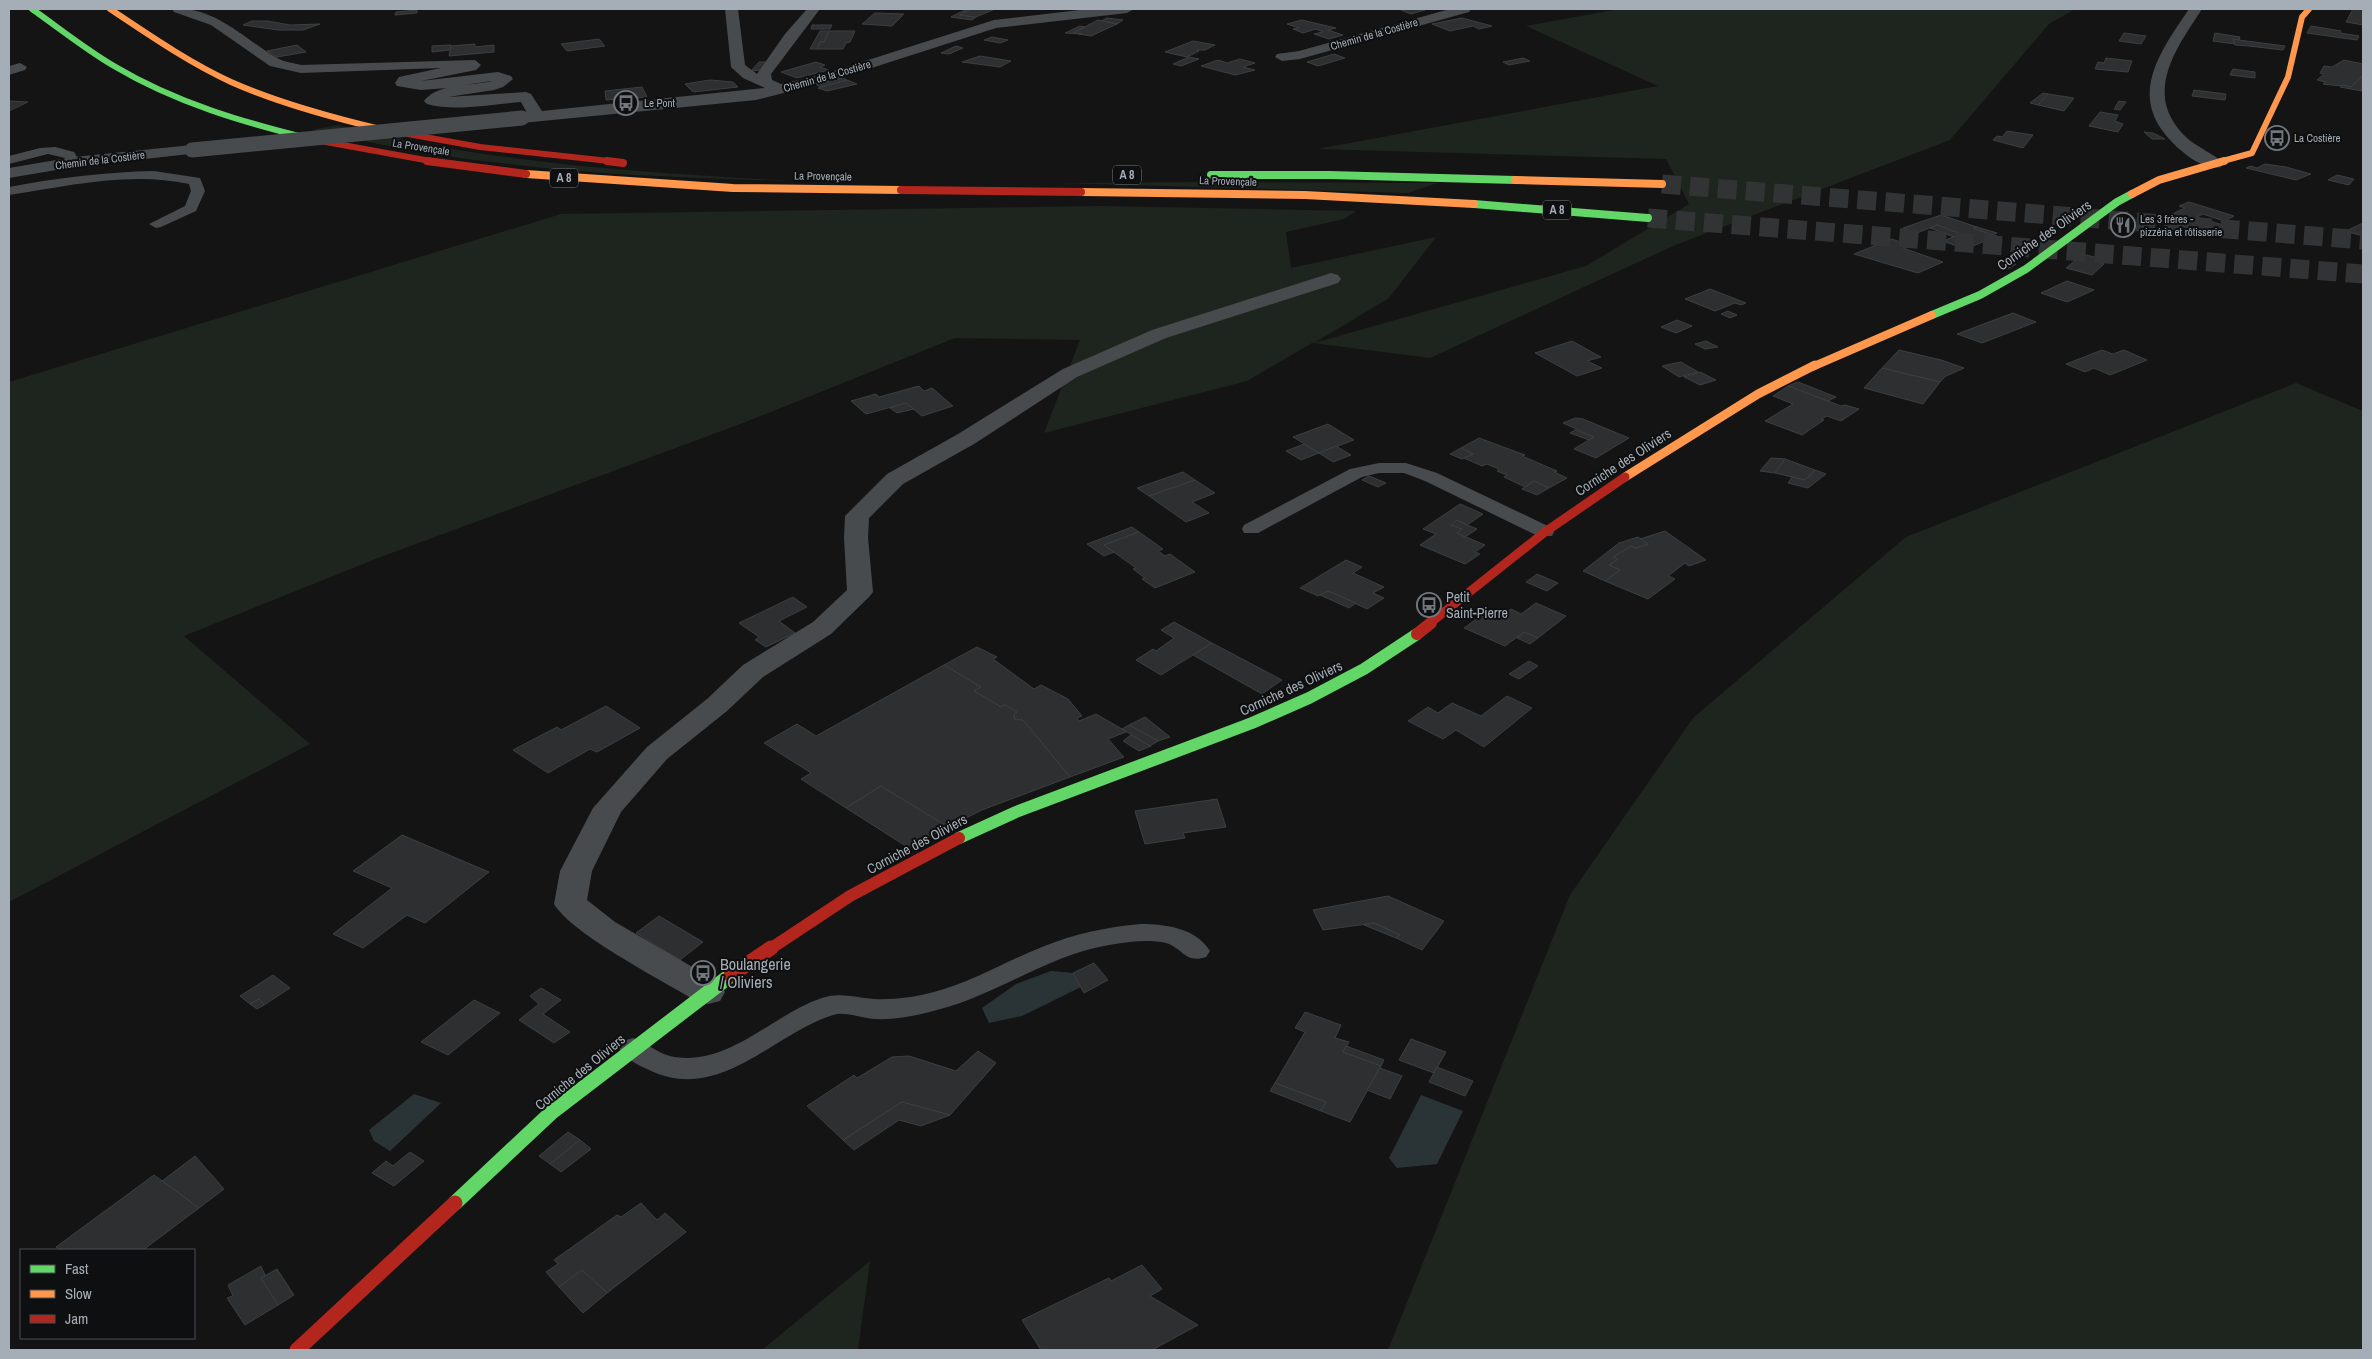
<svg xmlns="http://www.w3.org/2000/svg" width="2372" height="1359" viewBox="0 0 2372 1359" font-family="'Archivo Narrow',sans-serif">
	<rect width="100%" height="100%" fill="#141414"/>
	<g fill="#1e251e">
		<path d="M1619 9H2075L2049 24 1950 140 1673 246 1430 358 1312 343 1247 381 1044 433 1080 340 955 338 743 423 378 558 184 636 310 744 9 902V382L561 214 1102 206 1356 211 1344 219 1286 232 1291 268 1436 237 1389 298 1314 343 1586 266 1689 204 1666 159 1317 149 1658 86 1526 26Z"/>
		<path d="M338 125C391 138 445 149 499 156 595 170 693 175 791 181 691 178 591 175 492 162 431 155 372 143 312 130Z"/>
		<path d="M1209 182 1437 183 1408 193 1058 183Z"/>
		<path d="M2296 383 2363 411V1350H1388L1570 895 1693 718 1906 537Z"/>
		<path d="M870 1261 858 1350H762Z"/>
	</g>
	<g fill="#2a3437">
		<path d="M1051 971 1073 973 1081 987 1022 1016 989 1023 982 1008 1016 984Z"/>
		<path d="M414 1094 441 1103 390 1151 374 1141 369 1130Z"/>
		<path d="M1421 1095 1463 1111 1437 1164 1397 1168 1389 1158Z"/>
	</g>
	<g fill="#2e2f30" stroke="#3c3f40">
		<path d="M967 9H975L960 15 976 17 972 20 951 17Z"/>
		<path d="M971 9H995L976 17 960 15Z"/>
		<path d="M1412 9 1419 10H1425L1411 14 1401 10Z"/>
		<path d="M2353 9H2363V25L2346 22Z"/>
		<path d="M417 10V13L395 15 396 12Z"/>
		<path d="M875 13 904 14 892 26 862 24Z"/>
		<path d="M1107 18 1123 20 1117 24 1101 21Z"/>
		<path d="M1462 18 1492 26 1479 29 1473 26 1450 31 1432 24Z"/>
		<path d="M1098 20 1117 24 1091 36 1073 33Z"/>
		<path d="M1302 20 1336 28 1328 30 1343 35 1329 39 1314 34 1323 32 1316 29 1303 33 1293 29 1299 28 1287 24Z"/>
		<path d="M252 21H268L290 25 320 24 303 30H278L243 25Z"/>
		<path d="M812 25H832L830 29H811Z"/>
		<path d="M1080 26 1085 27 1073 33 1083 34 1065 33Z"/>
		<path d="M2311 26 2341 31 2340 33 2359 36 2357 40 2307 33Z"/>
		<path d="M820 31H829L824 42H820L817 49H810Z"/>
		<path d="M829 31H855L850 42 846 43 843 49H817L820 42H824Z"/>
		<path d="M2124 33 2146 36 2141 44 2119 41Z"/>
		<path d="M2215 33 2240 37 2239 40 2233 39 2235 44 2213 41Z"/>
		<path d="M992 37 1008 40 1000 43 984 40Z"/>
		<path d="M599 39 605 46 567 51 561 44Z"/>
		<path d="M2233 39 2239 40 2285 46 2283 50 2249 46 2235 45Z"/>
		<path d="M1193 41 1215 45 1205 50H1197L1199 51 1187 57 1165 52Z"/>
		<path d="M475 44V47L494 45V52L449 56 451 46Z"/>
		<path d="M297 45 306 52 277 57 267 51Z"/>
		<path d="M451 45 450 50 432 52V46Z"/>
		<path d="M956 46 963 48 949 54 941 53Z"/>
		<path d="M1334 54 1345 58 1318 66 1307 62Z"/>
		<path d="M980 56 1011 61 1000 67 962 62Z"/>
		<path d="M1189 57 1199 59 1181 66 1173 64Z"/>
		<path d="M1523 58 1530 61 1509 65 1503 62Z"/>
		<path d="M2106 58 2132 61 2128 72 2095 69 2098 62 2104 63Z"/>
		<path d="M1240 59 1255 63 1243 67 1255 70 1235 75 1201 66 1218 60 1227 63Z"/>
		<path d="M2344 60 2363 64V76L2351 87 2323 84 2326 82 2317 80 2324 74 2320 73 2324 66 2332 67Z"/>
		<path d="M759 62H767L761 70 751 71Z"/>
		<path d="M816 62 825 65 820 67 829 70 797 78 781 72Z"/>
		<path d="M2233 69 2255 72V78L2230 75Z"/>
		<path d="M2362 76V91L2340 87 2343 85 2351 87Z"/>
		<path d="M843 78 847 80 822 87 817 85Z"/>
		<path d="M710 80 733 82 738 87 693 92 685 84Z"/>
		<path d="M847 80 857 84 827 91 818 88Z"/>
		<path d="M642 87 647 97 606 100 605 91Z"/>
		<path d="M2194 90 2226 94 2225 100 2192 96Z"/>
		<path d="M2043 93 2048 94 2038 105 2030 103Z"/>
		<path d="M2048 94 2074 98 2064 111 2038 105Z"/>
		<path d="M9 101 28 102 9 111Z"/>
		<path d="M2119 101 2126 102 2120 110 2114 109Z"/>
		<path d="M2100 112 2118 115 2115 121 2123 124 2118 132 2089 126Z"/>
		<path d="M2007 131 2033 135 2023 148 1993 140 1997 136 2002 137Z"/>
		<path d="M2144 132 2153 133 2165 139H2152Z"/>
		<path d="M2265 164 2286 167 2311 174 2296 180 2246 168 2250 166 2257 168Z"/>
		<path d="M2337 175 2354 179 2349 185 2328 180Z"/>
		<path d="M2189 202 2234 216 2224 221 2203 214 2197 217 2229 227 2211 235 2169 222 2176 220 2166 217 2185 208 2179 206Z"/>
		<path d="M1941 215 1977 227 1973 228 1997 236 1973 246 1968 245 1962 248 1943 241 1961 234 1937 225 1917 233 1903 228Z"/>
		<path d="M2363 223V233L2359 235 2346 231Z"/>
		<path d="M1937 225 1961 234 1954 237 1930 228Z"/>
		<path d="M1977 227 1997 233 1992 235 1973 228Z"/>
		<path d="M1891 239 1911 245 1903 248 1943 262 1918 273 1854 254Z"/>
		<path d="M2083 254 2105 260 2101 263 2104 264 2092 275 2066 268Z"/>
		<path d="M2004 261 2016 264 2008 269 1997 266Z"/>
		<path d="M2067 281 2094 290 2067 302 2041 293Z"/>
		<path d="M1710 289 1746 303 1741 305 1735 303 1715 311 1685 299Z"/>
		<path d="M1728 311 1737 315 1730 318 1721 314Z"/>
		<path d="M2013 313 2036 322 1982 343 1957 334Z"/>
		<path d="M1677 320 1692 326 1676 333 1661 327Z"/>
		<path d="M1572 341 1601 357 1587 361 1602 368 1577 376 1535 353Z"/>
		<path d="M1706 341 1718 347 1705 349 1695 344Z"/>
		<path d="M1899 350 1941 360 1964 368 1946 376 1940 382 1882 368Z"/>
		<path d="M2102 350 2113 354 2124 350 2147 360 2110 375 2094 368 2085 372 2066 364Z"/>
		<path d="M1681 362 1698 372 1679 377 1662 366Z"/>
		<path d="M1882 368 1940 382 1923 404 1864 388Z"/>
		<path d="M1700 372 1716 380 1700 385 1684 377Z"/>
		<path d="M1798 382 1836 397 1828 401 1788 386Z"/>
		<path d="M919 386 924 391 932 388 953 406 922 416 906 403 866 414 851 401 876 394 879 397Z"/>
		<path d="M1788 386 1841 406 1845 405 1859 409 1841 421 1827 416 1821 419 1824 420 1802 435 1765 421 1793 404 1773 396Z"/>
		<path d="M906 403 914 409 897 413 890 408Z"/>
		<path d="M1575 418 1583 419 1629 438 1596 458 1574 449 1594 437 1563 423Z"/>
		<path d="M1328 424 1354 440 1319 453 1293 437Z"/>
		<path d="M1575 430 1594 437 1589 440 1570 433Z"/>
		<path d="M1479 438 1525 455 1522 456 1557 471 1554 472 1567 478 1549 488 1534 481 1525 487 1504 477 1507 475 1497 471 1499 469 1487 464 1482 466 1464 458 1473 454 1461 448Z"/>
		<path d="M1304 444 1319 453 1301 460 1286 451Z"/>
		<path d="M1336 446 1351 455 1333 462 1319 453Z"/>
		<path d="M1461 448 1473 454 1462 459 1450 454Z"/>
		<path d="M1771 458 1785 459 1775 473 1760 471Z"/>
		<path d="M1785 459 1815 470 1805 480 1775 473Z"/>
		<path d="M1815 470 1826 474 1808 488 1788 483 1792 477 1805 480Z"/>
		<path d="M1183 472 1195 480 1149 496 1137 488Z"/>
		<path d="M1369 476 1386 483 1378 487 1362 480Z"/>
		<path d="M1195 480 1215 493 1192 502 1209 513 1186 522 1149 496Z"/>
		<path d="M1534 481 1549 488 1537 495 1522 489Z"/>
		<path d="M1460 504 1483 514 1467 525 1457 520 1451 525 1462 529 1457 533 1485 545 1475 552 1480 554 1465 564 1420 545 1436 534 1423 529Z"/>
		<path d="M1457 520 1467 525 1477 529 1465 537 1457 533 1462 529 1451 525Z"/>
		<path d="M1132 527 1139 532 1104 545 1114 552 1104 556 1087 544Z"/>
		<path d="M1665 531 1706 560 1689 566 1685 563 1668 576 1675 579 1648 599 1605 581 1620 570 1609 565 1618 559 1613 557 1631 546 1636 548 1648 544 1640 539Z"/>
		<path d="M1139 532 1163 549 1158 551 1165 556 1170 554 1195 572 1155 588 1142 579 1145 578 1133 569 1136 568 1104 545Z"/>
		<path d="M1638 537 1648 544 1636 548 1631 546 1613 557 1618 559 1609 565 1620 570 1605 581 1583 571 1619 543Z"/>
		<path d="M1346 560 1362 567 1353 573 1384 587 1373 593 1384 598 1367 609 1328 591 1318 596 1300 588Z"/>
		<path d="M1537 574 1558 583 1547 591 1526 582Z"/>
		<path d="M1328 591 1356 603 1349 608 1320 595Z"/>
		<path d="M793 597 807 607 779 621 795 633 766 647 755 640 759 637 739 623Z"/>
		<path d="M1536 603 1566 616 1538 638 1524 632 1505 646 1464 628 1485 613 1497 619 1511 609 1521 614Z"/>
		<path d="M1174 622 1212 643 1161 675 1136 660 1153 649 1156 651 1174 638 1161 630Z"/>
		<path d="M1524 632 1538 638 1530 644 1517 638Z"/>
		<path d="M1212 643 1282 680 1262 694 1193 655Z"/>
		<path d="M977 647 997 657 993 659 1034 689 1041 685 1068 699 1082 716 1077 718 1079 721 1096 714 1122 729 1126 732 1108 739 1124 757 1070 777 1023 720 1014 719V715L1017 712 1005 705 1001 707 974 691 981 687 944 665Z"/>
		<path d="M1529 661 1538 666 1519 679 1509 674Z"/>
		<path d="M944 665 981 687 974 691 1001 707 1005 705 1017 712 1014 715V719L1023 720 1070 777 982 810 948 827 881 786 846 808 801 779 811 773 764 743 797 724 816 736Z"/>
		<path d="M1507 696 1532 708 1484 747 1456 730 1443 739 1408 721 1428 707 1438 713 1452 703 1481 716Z"/>
		<path d="M606 706 640 728 597 752 590 749 548 773 513 750 557 727 561 730Z"/>
		<path d="M1145 717 1170 737 1158 741 1129 725Z"/>
		<path d="M1129 725 1158 741 1150 746 1122 729Z"/>
		<path d="M1131 735 1150 746H1151L1139 751 1123 741Z"/>
		<path d="M881 786 948 827 909 848 846 808Z"/>
		<path d="M1217 799 1226 827 1183 833 1185 838 1145 844 1135 811Z"/>
		<path d="M402 835 489 872 425 923 407 915 363 948 333 934 392 888 353 871Z"/>
		<path d="M1388 896 1444 921 1422 950 1396 938 1400 935 1374 923 1323 930 1313 910Z"/>
		<path d="M659 916 703 942 680 960 636 933Z"/>
		<path d="M1374 923 1400 935 1396 938 1364 925Z"/>
		<path d="M1094 963 1108 980 1084 993 1073 973Z"/>
		<path d="M273 975 290 988 264 1005 259 999 250 1004 240 996Z"/>
		<path d="M541 988 561 1000 543 1014 570 1032 554 1043 519 1020 539 1004 530 996Z"/>
		<path d="M259 999 264 1005 257 1009 250 1004Z"/>
		<path d="M474 1000 500 1013 448 1055 421 1042Z"/>
		<path d="M1305 1012 1341 1025 1335 1038 1349 1042 1343 1052 1381 1066 1350 1122 1321 1111 1326 1102 1275 1083 1305 1032 1295 1028Z"/>
		<path d="M1411 1039 1446 1052 1434 1073 1399 1060Z"/>
		<path d="M1346 1046 1384 1060 1381 1066 1343 1052Z"/>
		<path d="M978 1051 996 1063 950 1115 902 1102 843 1140 807 1106 854 1075 857 1078 892 1057 909 1056 956 1071Z"/>
		<path d="M1437 1067 1473 1081 1465 1096 1429 1082Z"/>
		<path d="M1380 1068 1402 1076 1390 1099 1367 1090Z"/>
		<path d="M1275 1083 1326 1102 1321 1111 1270 1091Z"/>
		<path d="M902 1102 950 1115 921 1126 899 1120 854 1150 843 1140Z"/>
		<path d="M568 1132 580 1140 550 1164 539 1156Z"/>
		<path d="M580 1140 591 1149 561 1172 550 1164Z"/>
		<path d="M410 1152 424 1161 394 1186 372 1173 386 1161 393 1166Z"/>
		<path d="M195 1156 224 1189 199 1208 162 1181Z"/>
		<path d="M154 1175 199 1208 143 1250H60L56 1247Z"/>
		<path d="M641 1203 657 1220 665 1213 686 1232 607 1293 582 1270 559 1287 546 1272 558 1264 554 1260 617 1215 621 1217Z"/>
		<path d="M1142 1265 1162 1289 1150 1296 1198 1325 1152 1350H1041L1022 1320 1109 1278 1111 1281Z"/>
		<path d="M261 1266 265 1275 261 1278 278 1305 245 1325 227 1298 233 1296 228 1285Z"/>
		<path d="M277 1269 294 1295 278 1305 261 1278Z"/>
		<path d="M582 1270 607 1293 583 1313 559 1287Z"/>
	</g>
	<g fill="none" stroke-linecap="round" stroke-linejoin="round">
		<g stroke="#313334" stroke-width="19" stroke-dasharray="19 9" stroke-linecap="butt">
			<path d="M1662 184 2363 240"/>
			<path d="M1648 218 2363 274"/>
		</g>
		<g fill="#484b4d" fill-rule="evenodd">
			<path d="M55 147 74 152 80 162 74 166 69 165 65 158 48 154 9 164V156L40 148Z"/>
			<path d="M154 171 200 178 205 191 196 211 161 227 156 228 149 224 185 206 191 191 189 184C130 171 68 186 9 195V187C57 178 105 172 154 171Z"/>
			<path d="M1379 463H1406L1437 473 1552 528 1554 532 1552 536H1538L1425 481 1404 473H1379L1362 477 1258 533H1244L1242 529 1244 525 1350 469Z"/>
			<path d="M1141 924C1165 924 1196 928 1210 951L1206 957C1185 964 1183 948 1166 943 1149 939 1127 942 1109 945 1048 955 997 995 937 1010 916 1016 895 1020 874 1019 861 1018 845 1011 833 1015 772 1034 720 1104 649 1070 638 1065 625 1059 619 1048L623 1041 633 1038C646 1042 657 1053 670 1056 726 1069 773 1014 822 998 841 992 856 998 874 999 895 1000 915 997 934 992 972 982 1006 961 1042 947 1074 934 1106 927 1141 924Z"/>
		</g>
		<g fill="#484b4d" fill-rule="evenodd">
			<path d="M172 9C216 6 243 39 279 59 285 62 294 63 301 65L475 60 481 65 476 70 421 81 498 72 511 76 513 79 503 87 494 90 448 97 526 92 531 94 542 111 765 88 743 78 731 67 725 9H738L745 65 757 74 785 34 807 9H820L771 74 772 80 781 84 821 75 994 20 1088 9H1134L1127 13 996 28 831 81 756 100 522 123 514 118 516 115 527 113 521 102C491 104 456 112 427 104L424 101C430 93 438 90 447 88L421 90 397 86 395 83 399 77 441 68 301 73 270 66 211 25 174 12ZM492 81 464 85 489 82Z"/>
			<path d="M1450 9H1471L1469 12 1300 59 1282 61 1275 57 1277 54 1299 51Z"/>
			<path d="M2189 9H2202C2176 49 2142 94 2186 137 2195 146 2219 157 2223 163L2221 167C2208 170 2192 160 2183 152 2124 103 2155 59 2189 9Z"/>
			<path d="M20 63 27 67 25 70 9 75V66Z"/>
			<path d="M192 145 198 147 200 150 198 153 74 167 9 178V168L74 157Z"/>
			<path d="M1331 273 1338 275 1341 279 1338 283 1166 338 1077 377 974 444 903 484 869 518 868 538 873 592 869 597 831 634 763 677 727 711 667 759 621 812 592 871 587 900 615 922 720 983 725 992 720 1001 708 1004 696 1001C662 980 573 935 554 904L560 871 593 808 647 747 707 699 743 665 813 622 847 590 844 538 845 516 887 474 958 434 1063 369 1152 330Z"/>
		</g>
		<path stroke="#63d668" stroke-width="6" d="M32 9C59 28 85 49 114 66 176 103 245 123 315 140"/>
		<g stroke="#63d668" stroke-width="8">
			<path d="M1211 175H1329L1515 180"/>
			<path d="M1474 204 1648 218"/>
			<path d="M1932 315 1980 295 2026 269 2117 202 2132 194"/>
		</g>
		<path stroke="#63d668" stroke-width="12" d="M959 838 1016 812 1252 723 1309 698 1364 669 1417 634"/>
		<path stroke="#63d668" stroke-width="15" d="M455 1203 552 1112 731 975"/>
		<g stroke="#ff974d" stroke-width="6">
			<path d="M110 9C149 35 188 62 231 82 278 103 330 117 380 129"/>
			<path d="M2219 162 2252 153 2288 77 2302 17 2309 9"/>
		</g>
		<g stroke="#ff974d" stroke-width="8">
			<path d="M526 174 733 188 901 190"/>
			<path d="M1515 180 1662 184"/>
			<path d="M1081 192 1305 195 1474 204"/>
			<path d="M2132 194 2159 180 2224 161"/>
			<path d="M1812 367 1932 315"/>
		</g>
		<path stroke="#ff974d" stroke-width="9" d="M1625 477 1758 394 1815 365"/>
		<g stroke="#b3261e" stroke-width="6">
			<path d="M380 129 480 147 618 162"/>
			<path d="M315 140 436 162"/>
		</g>
		<g stroke="#b3261e" stroke-width="8">
			<path d="M427 161 526 174"/>
			<path d="M607 161 623 163"/>
			<path d="M901 190 1081 192"/>
		</g>
		<path stroke="#b3261e" stroke-width="9" d="M1429 624 1545 532 1625 477"/>
		<g stroke="#b3261e" stroke-width="12">
			<path d="M1417 634 1431 623"/>
			<path d="M770 949 850 896 959 838"/>
		</g>
		<g stroke="#b3261e" stroke-width="15">
			<path d="M731 975 771 948"/>
			<path d="M297 1350 455 1203"/>
		</g>
		<path stroke="#484b4d" stroke-width="15" d="M192 150 522 118"/>
	</g>
	<defs>
		<symbol id="bus-ring" viewBox="-11 -11 22 22"><circle r="9.5" fill="#0e0f10" stroke="#72777d" stroke-width="1.5"/><path d="M-5-6H5V4H4V6H2V4H-2V6H-4V4H-5ZM-3.5-4V0h7V-4ZM-3.5 1.2v1.5H-2V1.2ZM2 1.2v1.5H3.5V1.2Z" fill="#72777d"/></symbol>
		<symbol id="restaurant-ring" viewBox="-11 -11 22 22"><circle r="9.5" fill="#0e0f10" stroke="#72777d" stroke-width="1.5"/><path d="M-5-6h1v4h1v-4h1v4h1v-4h1v5L-1.5 .5V6h-2V.5L-5-1ZM5-6V6H3V1.5H1.5Q1.5-4 5-6Z" fill="#72777d"/></symbol>
	</defs>
	<g fill-rule="evenodd">
		<use href="#bus-ring" x="612" y="89" width="28" height="28"/>
		<use href="#bus-ring" x="2263" y="124" width="28" height="28"/>
		<use href="#restaurant-ring" x="2109" y="211" width="28" height="28"/>
		<use href="#bus-ring" x="1415" y="591" width="28" height="28"/>
		<use href="#bus-ring" x="689" y="959" width="28" height="28"/>
	</g>
	<g text-anchor="middle" dominant-baseline="central" stroke-width="4" stroke-linejoin="round" paint-order="stroke">
		<g font-size="11" fill="#a5adb6" stroke="#0e0f10">
			<text transform="translate(1374 34) rotate(-16)">Chemin de la Costière</text>
			<text transform="translate(827 76) rotate(-16)">Chemin de la Costière</text>
			<text transform="translate(421 147) rotate(9)">La Provençale</text>
			<text transform="translate(100 160) rotate(-7)">Chemin de la Costière</text>
			<text transform="translate(823 176) rotate(1)">La Provençale</text>
			<text transform="translate(1228 181) rotate(2)">La Provençale</text>
		</g>
		<g font-size="11" fill="#a5adb6" stroke="#0e0f10" text-anchor="start">
			<text x="644" y="103">Le Pont</text>
			<text x="2294" y="138">La Costière</text>
			<text x="2140" y="219">Les 3 frères -<tspan x="2140" dy="13">pizzéria et rôtisserie</tspan></text>
		</g>
		<g fill="#0e0f10" stroke="#787e84" stroke-width="1">
			<rect x="1113" y="165.5" width="28" height="19" rx="4"/>
			<rect x="550" y="168.5" width="28" height="19" rx="4"/>
			<rect x="1543" y="200.5" width="28" height="19" rx="4"/>
		</g>
		<g font-size="12" font-weight="bold" fill="#a5adb6">
			<text x="1127" y="175">A 8</text>
			<text x="564" y="178">A 8</text>
			<text x="1557" y="210">A 8</text>
		</g>
		<g font-size="14" fill="#a5adb6" stroke="#0e0f10">
			<text transform="translate(2044 235) rotate(-35)">Corniche des Oliviers</text>
			<text transform="translate(1623 462) rotate(-33)">Corniche des Oliviers</text>
			<text transform="translate(1291 688) rotate(-25)">Corniche des Oliviers</text>
			<text transform="translate(917 844) rotate(-28)">Corniche des Oliviers</text>
			<text transform="translate(580 1072) rotate(-39)">Corniche des Oliviers</text>
		</g>
		<g font-size="14" fill="#a5adb6" stroke="#0e0f10" text-anchor="start">
			<text x="1446" y="597">Petit<tspan x="1446" dy="16">Saint-Pierre</tspan></text>
		</g>
		<g font-size="16" fill="#a5adb6" stroke="#0e0f10" text-anchor="start">
			<text x="720" y="964">Boulangerie<tspan x="720" dy="18">/ Oliviers</tspan></text>
		</g>
	</g>
	<rect width="2372" height="1359" fill="none" stroke="#a5adb6" stroke-width="20"/>
	<rect x="20" y="1249" width="175" height="90" fill="#0e0f10" stroke="#4a4e52"/>
	<rect x="30" y="1265" width="25" height="8" fill="#63d668" stroke="#4a4e52"/>
	<text x="65" y="1274" font-size="15" fill="#a5adb6">Fast</text>
	<rect x="30" y="1290" width="25" height="8" fill="#ff974d" stroke="#4a4e52"/>
	<text x="65" y="1299" font-size="15" fill="#a5adb6">Slow</text>
	<rect x="30" y="1315" width="25" height="8" fill="#b3261e" stroke="#4a4e52"/>
	<text x="65" y="1324" font-size="15" fill="#a5adb6">Jam</text>
</svg>
